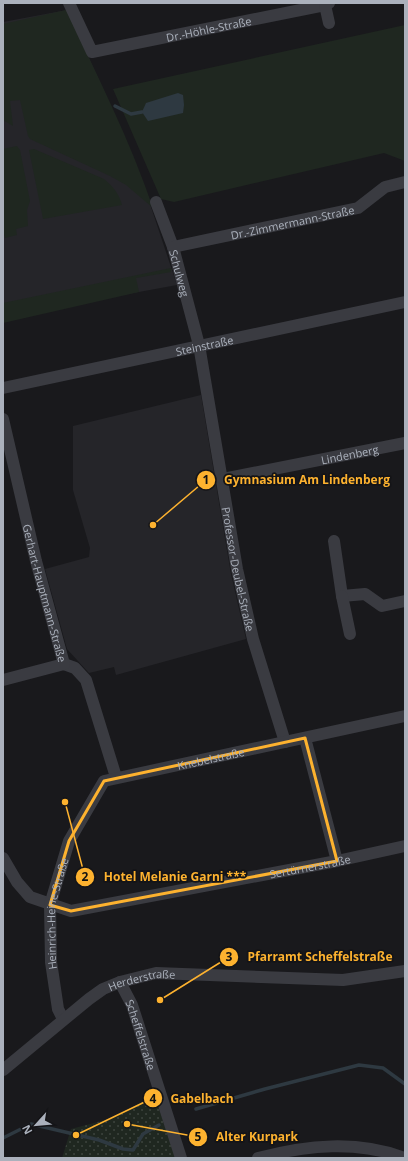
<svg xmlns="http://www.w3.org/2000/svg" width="408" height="1161" viewBox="0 0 408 1161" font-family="'Open Sans',sans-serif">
	<defs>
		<pattern id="park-dots" width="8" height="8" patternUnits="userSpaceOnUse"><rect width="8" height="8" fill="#1f2720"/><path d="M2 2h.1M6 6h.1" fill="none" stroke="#3d443e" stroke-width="1.8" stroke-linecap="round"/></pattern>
	</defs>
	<rect width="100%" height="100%" fill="#19191c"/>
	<g fill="#252529">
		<path d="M67 10 104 91 148 198 177 285 3 317V22Z"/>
		<path d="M201 395 231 574 246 639 116 675 114 667 89 673 67 649 45 569 89 557 90 548 73 490V426Z"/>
	</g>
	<g fill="#1f2720">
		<path d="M66 10C97 75 130 140 153 208L126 185 110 176 30 139 28 136 20 100 10 101 13 126 3 120V24Z"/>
		<path d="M405 25V161L384 153 174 202 161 199 113 89Z"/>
		<path d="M17 146 20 150 30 201 27 210 28 226 16 229 17 235 5 238 3 231V149Z"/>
		<path d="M34 149 104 179C113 186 119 194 122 205L43 219 29 150Z"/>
		<path d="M171 268V272L136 278 139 292 3 323V303Z"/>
	</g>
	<path fill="url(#park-dots)" d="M155 1097 176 1158H62L71 1129 109 1119 146 1100Z"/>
	<path fill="#2e3941" d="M178 93 183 95 184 105 183 113 148 121 142 112 146 103Z"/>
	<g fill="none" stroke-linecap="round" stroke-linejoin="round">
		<g stroke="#2e3941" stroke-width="3.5">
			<path d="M115 106 131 114 142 112"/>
			<path d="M196 1109 265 1089 359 1065 383 1068 405 1084"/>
			<path d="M3 1138 31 1124 99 1140 123 1149 133 1150 143 1134 159 1125"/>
		</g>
		<g stroke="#3a3b41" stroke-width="12">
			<path id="s1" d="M69 3 92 52 325 5 329 3"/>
			<path d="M325 5 329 23"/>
			<path id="s2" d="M156 202 173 247 199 345 237 569 253 639 285 742"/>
			<path id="s3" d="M173 247 358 208 385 187 405 182"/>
			<path id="s4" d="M3 388 405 302"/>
			<path id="s5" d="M3 419 36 561 64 664 75 668 86 680 116 777"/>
			<path id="s6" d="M223 479 405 443"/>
			<path d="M334 541 342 596 365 594 382 606 405 601"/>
			<path d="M342 596 350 634"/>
			<path d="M3 680 64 664"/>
			<path d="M305 738 337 861"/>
			<path id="s7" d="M3 858 17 882 30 897 71 911 337 861 405 846"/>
			<path id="s8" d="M120 982 132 1005 181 1158"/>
			<path id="s9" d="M63 1019 58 1009 51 962 50 905 69 841 104 781 405 716"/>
			<path id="s10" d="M3 1070 89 999 103 989 120 982 156 973 343 980 405 971"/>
			<path d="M258 1158C307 1145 357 1140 405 1158"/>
		</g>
	</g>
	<path fill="none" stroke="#fdb22f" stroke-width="3" stroke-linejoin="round" d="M305 738 337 861 71 911 50 905 69 841 104 781Z"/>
	<g text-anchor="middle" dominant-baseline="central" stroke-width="3.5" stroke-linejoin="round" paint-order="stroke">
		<g font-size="11" fill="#abb1bc" stroke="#141417">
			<text stroke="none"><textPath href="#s1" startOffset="173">Dr.-Höhle-Straße</textPath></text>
			<text stroke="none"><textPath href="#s3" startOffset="122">Dr.-Zimmermann-Straße</textPath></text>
			<text stroke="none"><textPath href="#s2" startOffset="75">Schulweg</textPath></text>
			<text stroke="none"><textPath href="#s4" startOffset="206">Steinstraße</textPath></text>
			<text stroke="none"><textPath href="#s6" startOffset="129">Lindenberg</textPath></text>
			<text stroke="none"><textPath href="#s2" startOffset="377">Professor-Deubel-Straße</textPath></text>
			<text stroke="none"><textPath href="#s5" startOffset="179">Gerhart-Hauptmann-Straße</textPath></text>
			<text stroke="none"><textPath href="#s9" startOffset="361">Knebelstraße</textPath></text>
			<text stroke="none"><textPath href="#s7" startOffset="334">Sertürnerstraße</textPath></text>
			<text stroke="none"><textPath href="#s9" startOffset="108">Heinrich-Heine-Straße</textPath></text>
			<text stroke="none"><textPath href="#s10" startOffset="169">Herderstraße</textPath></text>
			<text stroke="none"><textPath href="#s8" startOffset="57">Scheffelstraße</textPath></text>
		</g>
	</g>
	<path fill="none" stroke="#fdb22f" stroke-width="1.5" d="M153 525L206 480M65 802L85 877M160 1000L229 957M76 1135L153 1098M127 1124L198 1137"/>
	<g fill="#fdb22f" stroke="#141417" stroke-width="1.5">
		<circle cx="153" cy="525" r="4"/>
		<circle cx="65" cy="802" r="4"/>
		<circle cx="160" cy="1000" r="4"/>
		<circle cx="76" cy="1135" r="4"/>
		<circle cx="127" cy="1124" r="4"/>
		<circle cx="206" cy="480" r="10"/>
		<circle cx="85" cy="877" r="10"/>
		<circle cx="229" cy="957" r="10"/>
		<circle cx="153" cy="1098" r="10"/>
		<circle cx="198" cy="1137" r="10"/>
	</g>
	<g font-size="12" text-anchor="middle" font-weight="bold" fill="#111">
		<text x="206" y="484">1</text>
		<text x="85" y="881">2</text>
		<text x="229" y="961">3</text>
		<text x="153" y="1103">4</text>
		<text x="198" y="1141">5</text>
	</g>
	<g font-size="12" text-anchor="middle" font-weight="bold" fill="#fdb22f" stroke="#141417" stroke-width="3.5" stroke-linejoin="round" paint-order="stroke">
		<text x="307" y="484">Gymnasium Am Lindenberg</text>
		<text x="175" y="881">Hotel Melanie Garni ***</text>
		<text x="320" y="961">Pfarramt Scheffelstraße</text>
		<text x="202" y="1103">Gabelbach</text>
		<text x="257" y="1141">Alter Kurpark</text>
	</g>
	<rect width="408" height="1161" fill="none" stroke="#abb1bc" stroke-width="8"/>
	<g transform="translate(36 1125) rotate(243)" stroke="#141417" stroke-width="3" paint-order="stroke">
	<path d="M0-3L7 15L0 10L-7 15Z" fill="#abb1bc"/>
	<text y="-6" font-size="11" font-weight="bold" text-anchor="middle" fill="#abb1bc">N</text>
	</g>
</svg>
